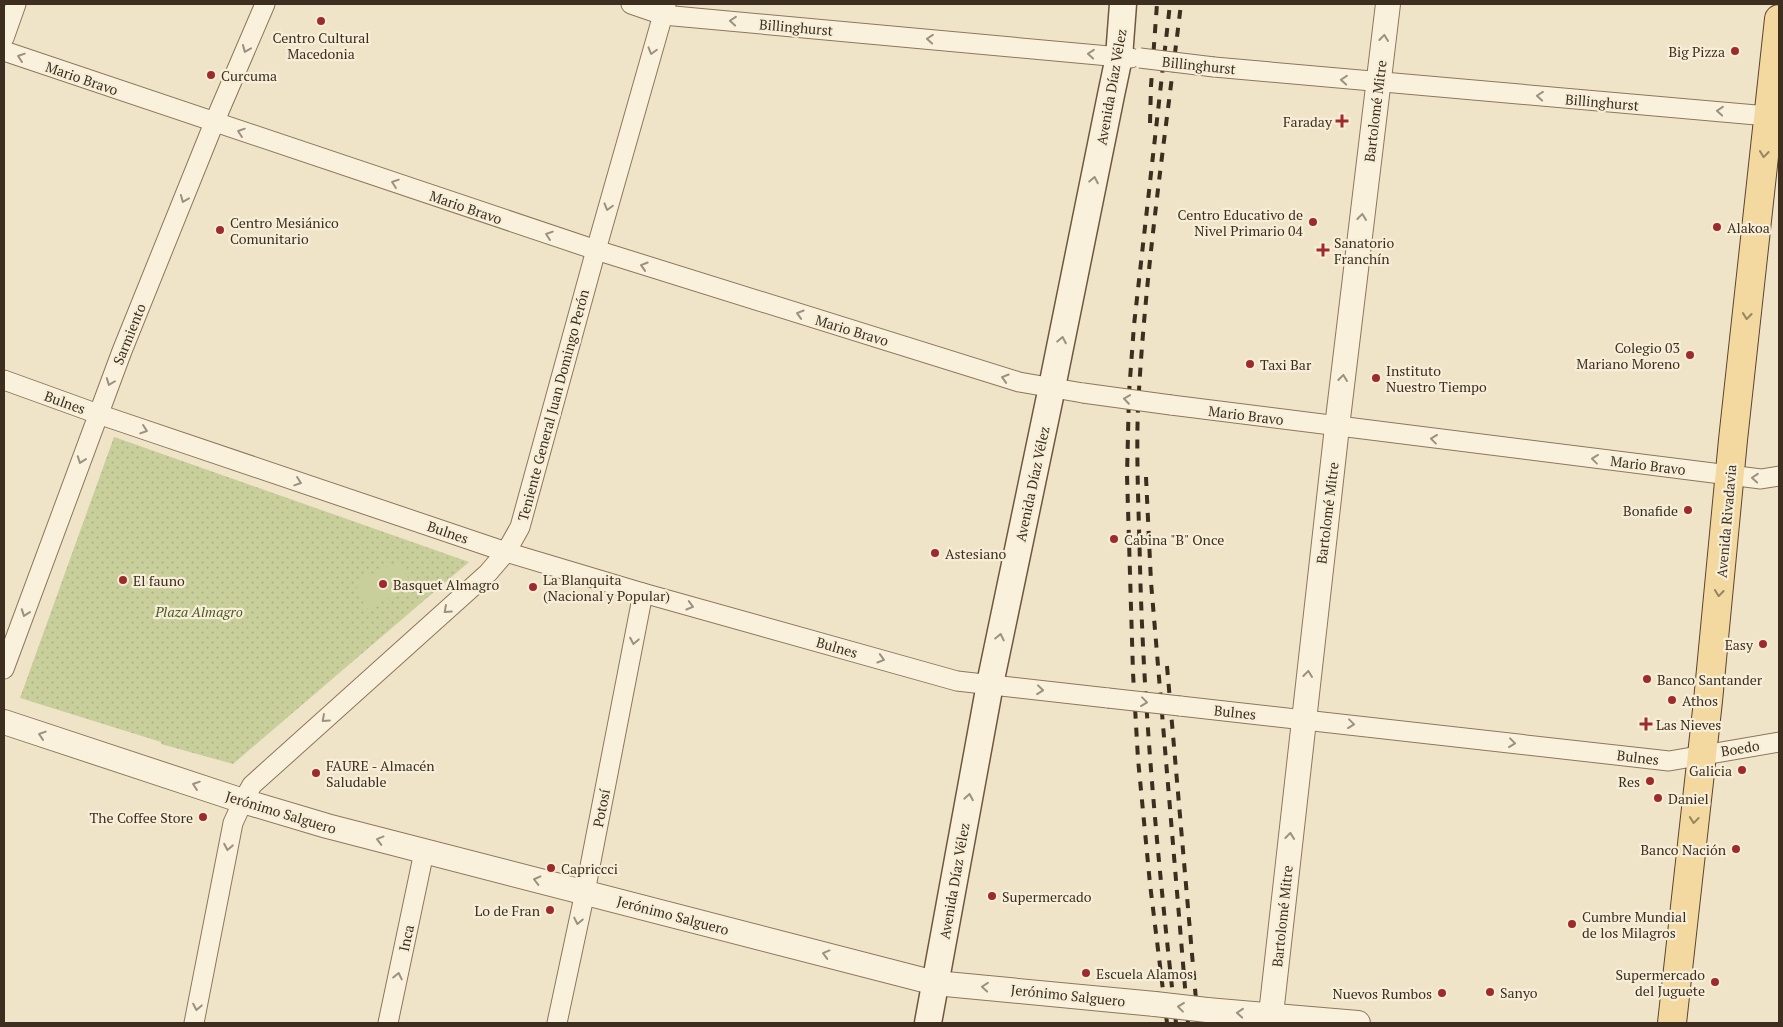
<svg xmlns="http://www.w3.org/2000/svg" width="1783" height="1027" viewBox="0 0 1783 1027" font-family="'PT Serif',serif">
	<defs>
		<pattern id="park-dots" width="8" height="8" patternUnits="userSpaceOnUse" patternTransform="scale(1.25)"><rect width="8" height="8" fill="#c9cf9b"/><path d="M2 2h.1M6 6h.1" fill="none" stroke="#aeb285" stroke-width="1.8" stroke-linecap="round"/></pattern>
	</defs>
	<rect width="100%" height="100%" fill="#f0e4c8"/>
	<path fill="url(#park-dots)" d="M114 437 120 439 469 562 233 764 161 744V742L20 698Z"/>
	<path fill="#c9cf9b" d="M400 561 412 586 366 609 355 582Z"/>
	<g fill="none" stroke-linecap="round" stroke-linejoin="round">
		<defs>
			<g id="minor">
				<path d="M631 4 663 15 1131 58"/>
				<path d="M4 38 16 4"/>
				<path d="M4 51 596 250 1019 382 1083 393"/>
				<path d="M1214 67 1779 117"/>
				<path d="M4 380 98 414 506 552 643 593 957 681 1108 698"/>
				<path d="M1171 405 1761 479 1779 476"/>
				<path d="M4 669 122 351 214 123 265 4"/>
				<path d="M1180 706 1669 761 1779 742"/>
				<path d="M194 1023 233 823 243 801 252 785 488 573 506 552 520 527 596 250 666 4"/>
				<path d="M388 1023 424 852"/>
				<path d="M557 1023 585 892 643 593"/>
			</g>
			<g id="tertiary">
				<path d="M4 722 243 801 327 826 935 983 1155 1004"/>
				<path d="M1207 1010 1358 1023"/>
				<path d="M1270 1023 1337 427 1388 4"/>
			</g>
			<path id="secondary" d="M928 1023 990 684 1052 387 1111 95 1119 57 1123 4"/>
			<path id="primary" d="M1672 1023 1708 701 1733 440 1779 19"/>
		</defs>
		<use href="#minor" stroke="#8d765c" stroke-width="21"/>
		<use href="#tertiary" stroke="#8d765c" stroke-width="26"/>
		<use href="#secondary" stroke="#6f573f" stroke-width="29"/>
		<use href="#primary" stroke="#5b4430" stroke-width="30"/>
		<use href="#minor" stroke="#faf1dc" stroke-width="19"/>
		<use href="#tertiary" stroke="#faf1dc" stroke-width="24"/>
		<use href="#secondary" stroke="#faf1dc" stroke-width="26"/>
		<use href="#primary" stroke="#f3d9a0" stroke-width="28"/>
		<g stroke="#3d2e20" stroke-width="4" stroke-dasharray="9 9" stroke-linecap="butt">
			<path d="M1150 123 1151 86 1157 4"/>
			<path d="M1146 477 1151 582 1188 1023"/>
			<path d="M1167 666 1198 1023"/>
			<path d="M1167 1023 1150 884 1138 759 1133 673 1127 475 1129 393 1134 325 1170 4"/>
			<path d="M1176 1023C1159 872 1144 720 1140 567 1139 514 1136 461 1138 408 1145 272 1165 138 1181 4"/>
		</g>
		<defs>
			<g id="minor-bridge">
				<path d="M1140 58 1214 67"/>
				<path d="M1083 393 1171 405"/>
				<path d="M1108 698 1180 706"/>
			</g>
			<path id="tertiary-bridge" d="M1155 1004 1207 1010"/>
		</defs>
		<use href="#minor-bridge" stroke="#8d765c" stroke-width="21" stroke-linecap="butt"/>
		<use href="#tertiary-bridge" stroke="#8d765c" stroke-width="26" stroke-linecap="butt"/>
		<use href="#minor-bridge" stroke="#faf1dc" stroke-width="19"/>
		<use href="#tertiary-bridge" stroke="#faf1dc" stroke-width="24"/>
	</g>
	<defs><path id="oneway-chevron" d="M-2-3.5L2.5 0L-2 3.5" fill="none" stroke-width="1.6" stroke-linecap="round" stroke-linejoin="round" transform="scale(1.25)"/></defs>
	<g stroke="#9c907e">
		<use href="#oneway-chevron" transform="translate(733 21) rotate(-175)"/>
		<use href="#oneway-chevron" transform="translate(1384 38) rotate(-83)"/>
		<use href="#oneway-chevron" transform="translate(930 39) rotate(-175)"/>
		<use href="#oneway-chevron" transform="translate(246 49) rotate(113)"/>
		<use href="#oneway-chevron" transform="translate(652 51) rotate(106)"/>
		<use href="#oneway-chevron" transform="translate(1091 54) rotate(-175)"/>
		<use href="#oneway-chevron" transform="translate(21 57) rotate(-161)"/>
		<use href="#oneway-chevron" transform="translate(1344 80) rotate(-175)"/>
		<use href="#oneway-chevron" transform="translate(1540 96) rotate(-175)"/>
		<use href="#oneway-chevron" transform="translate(1720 111) rotate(-175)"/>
		<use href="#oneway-chevron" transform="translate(241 132) rotate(-161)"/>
		<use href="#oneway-chevron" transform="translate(1094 180) rotate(-79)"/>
		<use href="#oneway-chevron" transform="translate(395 183) rotate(-161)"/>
		<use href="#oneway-chevron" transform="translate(184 199) rotate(112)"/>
		<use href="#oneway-chevron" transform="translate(608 207) rotate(106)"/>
		<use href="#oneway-chevron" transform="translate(1362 217) rotate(-83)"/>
		<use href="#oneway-chevron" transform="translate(549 235) rotate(-161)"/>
		<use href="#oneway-chevron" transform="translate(644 266) rotate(-163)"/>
		<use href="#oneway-chevron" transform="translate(800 314) rotate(-163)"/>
		<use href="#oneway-chevron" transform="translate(1062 340) rotate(-79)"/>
		<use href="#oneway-chevron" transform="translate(1005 378) rotate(-163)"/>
		<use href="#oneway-chevron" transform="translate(1343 378) rotate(-83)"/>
		<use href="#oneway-chevron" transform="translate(110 382) rotate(111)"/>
		<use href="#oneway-chevron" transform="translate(1127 399) rotate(-172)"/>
		<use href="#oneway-chevron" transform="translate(144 430) rotate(19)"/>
		<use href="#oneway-chevron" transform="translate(1434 439) rotate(-173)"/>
		<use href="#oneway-chevron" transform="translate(1595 459) rotate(-173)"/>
		<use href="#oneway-chevron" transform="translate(81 460) rotate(110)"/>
		<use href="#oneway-chevron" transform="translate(1755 478) rotate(-176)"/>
		<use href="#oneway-chevron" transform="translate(298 482) rotate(19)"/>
		<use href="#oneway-chevron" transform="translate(690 606) rotate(16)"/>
		<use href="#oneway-chevron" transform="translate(447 610) rotate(138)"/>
		<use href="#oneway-chevron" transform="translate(25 613) rotate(110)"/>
		<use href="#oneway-chevron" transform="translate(1000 637) rotate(-78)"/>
		<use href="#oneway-chevron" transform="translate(634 641) rotate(101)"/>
		<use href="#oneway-chevron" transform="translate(881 659) rotate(16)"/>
		<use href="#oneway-chevron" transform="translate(1308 674) rotate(-83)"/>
		<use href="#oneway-chevron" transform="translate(1040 690) rotate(6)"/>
		<use href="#oneway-chevron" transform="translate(1144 702) rotate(7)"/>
		<use href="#oneway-chevron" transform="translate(325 719) rotate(138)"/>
		<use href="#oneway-chevron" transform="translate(1351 724) rotate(7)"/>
		<use href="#oneway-chevron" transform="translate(42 735) rotate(-162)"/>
		<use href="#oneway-chevron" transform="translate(1512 743) rotate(7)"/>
		<use href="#oneway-chevron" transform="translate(196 785) rotate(-161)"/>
		<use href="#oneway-chevron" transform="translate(969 797) rotate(-80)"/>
		<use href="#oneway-chevron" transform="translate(1290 836) rotate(-84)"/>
		<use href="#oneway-chevron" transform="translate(380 840) rotate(-165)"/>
		<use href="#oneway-chevron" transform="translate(228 847) rotate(101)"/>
		<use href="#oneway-chevron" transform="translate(537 880) rotate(-166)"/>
		<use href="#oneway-chevron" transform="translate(578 921) rotate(102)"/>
		<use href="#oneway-chevron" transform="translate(826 954) rotate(-165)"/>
		<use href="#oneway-chevron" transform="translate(398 976) rotate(-78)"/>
		<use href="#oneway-chevron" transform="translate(985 987) rotate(-175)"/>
		<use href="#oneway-chevron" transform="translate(197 1007) rotate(101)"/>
		<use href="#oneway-chevron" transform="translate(1181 1007) rotate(-173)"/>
		<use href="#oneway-chevron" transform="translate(1240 1013) rotate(-175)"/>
	</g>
	<g stroke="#988460">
		<use href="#oneway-chevron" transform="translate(1764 154) rotate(96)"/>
		<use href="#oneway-chevron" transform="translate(1747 316) rotate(96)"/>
		<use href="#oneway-chevron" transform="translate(1719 593) rotate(96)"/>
		<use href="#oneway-chevron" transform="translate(1694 820) rotate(96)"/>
	</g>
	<g fill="#9e2a2b" stroke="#f7eed8" stroke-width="2">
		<circle cx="321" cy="21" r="5"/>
		<circle cx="1735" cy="51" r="5"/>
		<circle cx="211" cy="75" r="5"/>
		<path d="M1339.5 113.5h5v5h5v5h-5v5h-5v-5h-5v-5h5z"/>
		<circle cx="1313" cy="222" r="5"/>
		<circle cx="1717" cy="227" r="5"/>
		<circle cx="220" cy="230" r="5"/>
		<path d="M1320.5 242.5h5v5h5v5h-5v5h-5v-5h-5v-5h5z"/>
		<circle cx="1690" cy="355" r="5"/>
		<circle cx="1250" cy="364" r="5"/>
		<circle cx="1376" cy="378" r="5"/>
		<circle cx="1688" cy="510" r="5"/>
		<circle cx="1114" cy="539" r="5"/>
		<circle cx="935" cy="553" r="5"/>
		<circle cx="123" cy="580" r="5"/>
		<circle cx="383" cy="584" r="5"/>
		<circle cx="533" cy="587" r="5"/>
		<circle cx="1763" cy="644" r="5"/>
		<circle cx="1647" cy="679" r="5"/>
		<circle cx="1672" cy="700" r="5"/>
		<path d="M1643.5 716.5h5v5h5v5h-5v5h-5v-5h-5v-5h5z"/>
		<circle cx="1742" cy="770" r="5"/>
		<circle cx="316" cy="773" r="5"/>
		<circle cx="1650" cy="781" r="5"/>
		<circle cx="1658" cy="798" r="5"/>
		<circle cx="203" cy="817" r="5"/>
		<circle cx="1736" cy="849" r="5"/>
		<circle cx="551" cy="868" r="5"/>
		<circle cx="992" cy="896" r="5"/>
		<circle cx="550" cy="910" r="5"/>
		<circle cx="1572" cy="924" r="5"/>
		<circle cx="1086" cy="973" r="5"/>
		<circle cx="1715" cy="982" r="5"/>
		<circle cx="1490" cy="992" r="5"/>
		<circle cx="1442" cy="993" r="5"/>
	</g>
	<g text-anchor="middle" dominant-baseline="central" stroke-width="4.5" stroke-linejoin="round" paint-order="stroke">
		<g font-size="14" fill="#3d2e20" stroke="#f7eed8">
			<text transform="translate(796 27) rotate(5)">Billinghurst</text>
			<text transform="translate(1199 65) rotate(6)">Billinghurst</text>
			<text transform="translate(82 78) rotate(19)">Mario Bravo</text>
			<text transform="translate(1111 87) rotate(-80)">Avenida Díaz Vélez</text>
			<text transform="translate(1602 102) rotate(5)">Billinghurst</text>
			<text transform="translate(1375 111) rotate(-83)">Bartolomé Mitre</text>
			<text transform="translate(466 207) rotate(19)">Mario Bravo</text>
			<text transform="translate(852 330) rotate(17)">Mario Bravo</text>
			<text transform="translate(129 334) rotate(-68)">Sarmiento</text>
			<text transform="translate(65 402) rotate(20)">Bulnes</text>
			<text transform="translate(553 405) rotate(-75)">Teniente General Juan Domingo Perón</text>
			<text transform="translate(1246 415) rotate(7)">Mario Bravo</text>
			<text transform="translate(1648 465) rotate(7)">Mario Bravo</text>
			<text transform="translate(1032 484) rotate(-78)">Avenida Díaz Vélez</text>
			<text transform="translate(1327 513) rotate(-83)">Bartolomé Mitre</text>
			<text transform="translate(1726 521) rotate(-85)">Avenida Rivadavia</text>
			<text transform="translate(448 532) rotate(19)">Bulnes</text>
			<text transform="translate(837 647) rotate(16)">Bulnes</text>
			<text transform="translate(1235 712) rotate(6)">Bulnes</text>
			<text transform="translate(1740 748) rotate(-9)">Boedo</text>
			<text transform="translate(1638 757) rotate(7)">Bulnes</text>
			<text transform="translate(601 808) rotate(-79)">Potosí</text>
			<text transform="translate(281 812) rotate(17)">Jerónimo Salguero</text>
			<text transform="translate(954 881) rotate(-80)">Avenida Díaz Vélez</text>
			<text transform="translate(673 915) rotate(15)">Jerónimo Salguero</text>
			<text transform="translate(1282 916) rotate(-84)">Bartolomé Mitre</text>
			<text transform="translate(406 938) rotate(-78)">Inca</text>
			<text transform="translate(1068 995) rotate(6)">Jerónimo Salguero</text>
		</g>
		<g font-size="14" fill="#3d2e20" stroke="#f7eed8" text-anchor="start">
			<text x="321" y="37" text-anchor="middle">Centro Cultural<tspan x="321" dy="16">Macedonia</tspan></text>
			<text x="1725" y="51" text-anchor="end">Big Pizza</text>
			<text x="221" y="75">Curcuma</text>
			<text x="1332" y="121" text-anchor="end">Faraday</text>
			<text x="1303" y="214" text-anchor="end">Centro Educativo de<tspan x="1303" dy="16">Nivel Primario 04</tspan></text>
			<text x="230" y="222">Centro Mesiánico<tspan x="230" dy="16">Comunitario</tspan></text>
			<text x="1727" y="227">Alakoa</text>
			<text x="1334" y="242">Sanatorio<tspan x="1334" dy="16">Franchín</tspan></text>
			<text x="1680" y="347" text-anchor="end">Colegio 03<tspan x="1680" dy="16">Mariano Moreno</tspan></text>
			<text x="1260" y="364">Taxi Bar</text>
			<text x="1386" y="370">Instituto<tspan x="1386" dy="16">Nuestro Tiempo</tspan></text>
			<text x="1678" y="510" text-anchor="end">Bonafide</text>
			<text x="1124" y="539">Cabina "B" Once</text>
			<text x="945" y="553">Astesiano</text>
			<text x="543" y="579">La Blanquita<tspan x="543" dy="16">(Nacional y Popular)</tspan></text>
			<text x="133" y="580">El fauno</text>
			<text x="393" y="584">Basquet Almagro</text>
			<text x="1753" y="644" text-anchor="end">Easy</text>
			<text x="1657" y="679">Banco Santander</text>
			<text x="1682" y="700">Athos</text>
			<text x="1656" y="724">Las Nieves</text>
			<text x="326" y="765">FAURE - Almacén<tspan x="326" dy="16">Saludable</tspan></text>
			<text x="1732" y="770" text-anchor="end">Galicia</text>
			<text x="1640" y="781" text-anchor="end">Res</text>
			<text x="1668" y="798">Daniel</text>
			<text x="193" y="817" text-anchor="end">The Coffee Store</text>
			<text x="1726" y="849" text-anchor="end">Banco Nación</text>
			<text x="561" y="868">Capriccci</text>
			<text x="1002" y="896">Supermercado</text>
			<text x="540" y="910" text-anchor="end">Lo de Fran</text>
			<text x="1582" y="916">Cumbre Mundial<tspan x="1582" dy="16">de los Milagros</tspan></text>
			<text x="1096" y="973">Escuela Alamos</text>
			<text x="1705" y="974" text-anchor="end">Supermercado<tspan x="1705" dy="16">del Juguete</tspan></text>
			<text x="1500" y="992">Sanyo</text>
			<text x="1432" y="993" text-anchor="end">Nuevos Rumbos</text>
		</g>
		<g font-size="14" font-style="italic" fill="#4d5a26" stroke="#f7eed8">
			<text x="199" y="611">Plaza Almagro</text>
		</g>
	</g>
	<rect width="1783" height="1027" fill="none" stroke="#3d2e20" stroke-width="10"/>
</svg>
